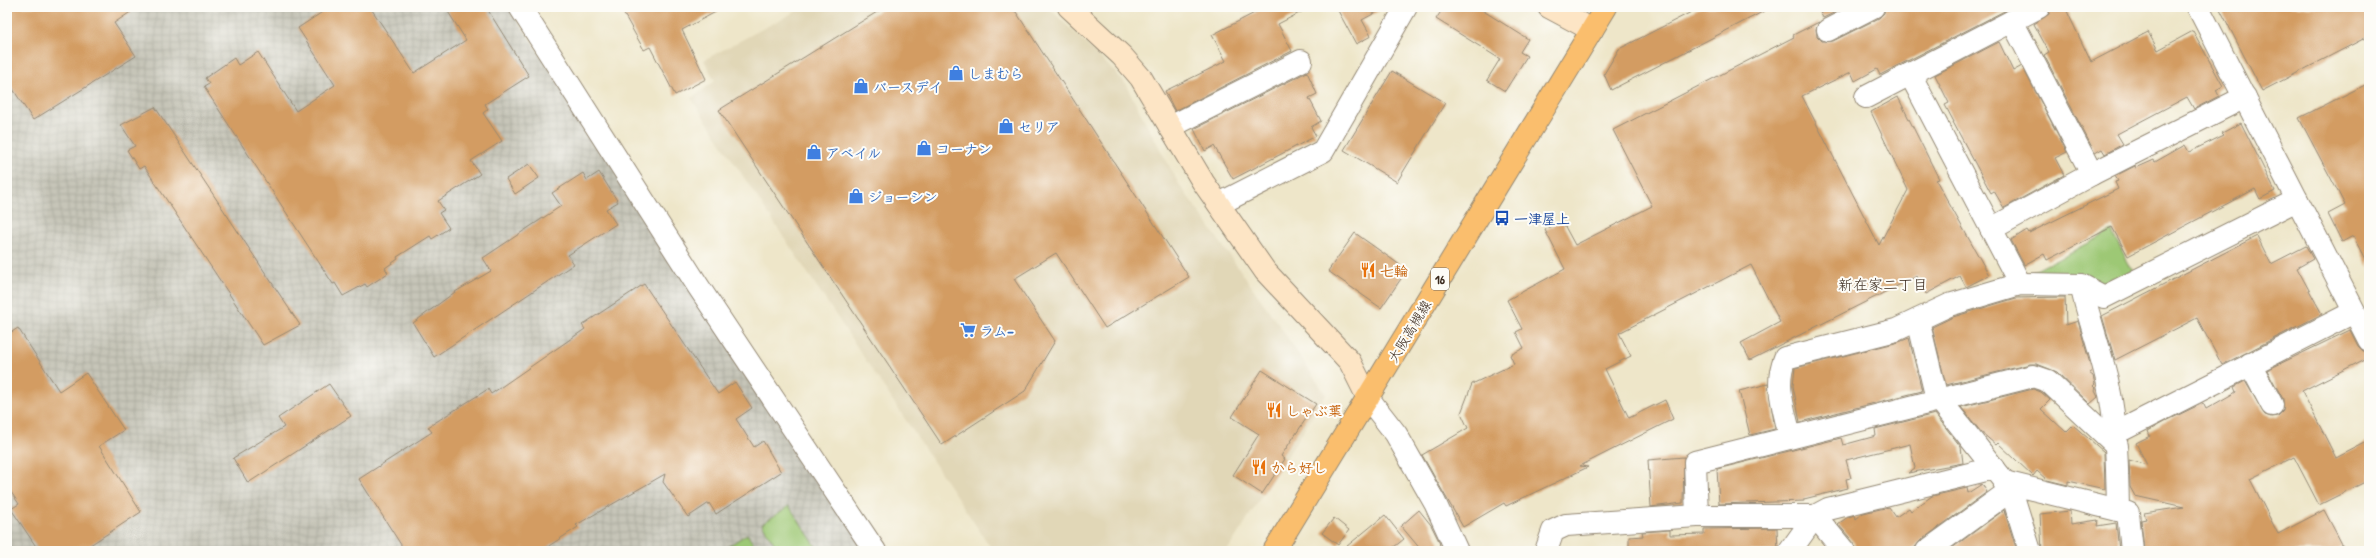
<svg xmlns="http://www.w3.org/2000/svg" width="2376" height="558" viewBox="0 0 2376 558" font-family="'Patrick Hand','Klee One',sans-serif">
	<defs>
		<pattern id="industrial-grid" width="8" height="8" patternUnits="userSpaceOnUse"><rect width="8" height="8" fill="#c6c5b8"/><path d="M0 4h8M4 0v8" fill="none" stroke="#aba99e"/></pattern>
	</defs>
	<rect width="100%" height="100%" fill="#fdfcf7"/>
	<filter id="ink" filterUnits="userSpaceOnUse"><feTurbulence type="fractalNoise" baseFrequency=".025" numOctaves="2"/><feDisplacementMap in="SourceGraphic" scale="8" xChannelSelector="R" yChannelSelector="G"/><feConvolveMatrix kernelMatrix="1 2 1 2 8 2 1 2 1" color-interpolation-filters="sRGB"/></filter>
	<filter id="wash" filterUnits="userSpaceOnUse"><feTurbulence type="fractalNoise" baseFrequency=".012" numOctaves="4" result="noise"/><feDisplacementMap in="SourceGraphic" scale="16" xChannelSelector="R" yChannelSelector="G"/><feGaussianBlur stdDeviation="0.9" result="paint"/><feColorMatrix in="noise" values="0 0 0 0 0 0 0 0 0 0 0 0 0 0 0 0 0 1.4 0 .05"/><feComposite in="paint" operator="in"/></filter>
	<g filter="url(#wash)">
		<rect width="100%" height="100%" fill="#eee6c9"/>
		<path fill="#e1d7b7" d="M804 7H1048L1123 80 1179 184 1279 325 1326 395 1227 551H993L691 98 715 81 704 60Z"/>
		<path fill="url(#industrial-grid)" d="M7 7H509L867 551H7Z"/>
		<g fill="#9dc874" stroke="#6c7949">
			<path d="M2112 231 2133 272 2102 287 2039 275 2032 272Z"/>
			<path d="M789 506 819 551H779L762 524Z"/>
			<path d="M747 534 758 551H721Z"/>
		</g>
		<g id="blocks">
			<g fill="#d39c62">
				<path d="M7 7H138L114 23 136 56 33 120 7 80Z"/>
				<path d="M330 7H370L414 73 466 40 445 7H486L529 76 485 104 488 109 483 113 502 141 471 161 480 174 438 201 444 210 439 213 449 228 432 239 430 236 397 257 398 259 385 268 388 273 367 287 365 284 343 296 335 283 333 284 204 87 209 84 205 78 234 58 238 65 258 52 296 111 335 85 298 28Z"/>
				<path d="M620 7H725L682 30 706 79 675 95 650 47 644 50Z"/>
				<path d="M885 7H1006L1016 12 1189 277 1105 328 1056 253 1014 279 1055 341 1025 391 942 445 719 110Z"/>
				<path d="M1266 7H1311L1278 24 1292 51 1175 111 1165 91 1226 61 1212 35Z"/>
				<path d="M1336 7H1386L1362 20 1371 36 1356 44Z"/>
				<path d="M1444 7H1477L1528 39 1520 52 1527 56 1505 91 1487 80 1500 59 1436 19Z"/>
				<path d="M1701 7H1772L1611 90 1604 74 1619 49Z"/>
				<path d="M1818 7H1846L1823 18Z"/>
				<path d="M1885 7H2012L1880 75 1877 69 1855 81 1851 72 1802 96 1879 245 1908 190 1871 112 1898 97 1939 179 1936 180 1989 275 1966 287 1960 276 1926 294 1917 276 1750 360 1741 343 1780 322 1751 265 1619 333 1631 356 1605 369 1629 418 1665 400 1673 419 1580 466 1588 467 1506 506 1504 503 1463 527 1422 455 1468 428 1461 413 1472 384 1514 364 1510 355 1524 348 1516 332 1522 329 1507 300 1565 269 1545 230 1562 221 1575 245 1652 206 1613 130 1794 37 1793 35 1819 22 1816 29 1817 36 1822 41H1833L1879 18 1884 13Z"/>
				<path d="M2051 7H2065L2091 62 2148 32 2158 50 2193 31 2223 86 2216 90 2219 96 2194 109 2187 97 2117 134 2123 144 2105 154 2102 149 2095 153 2044 55 2049 52 2034 24 2049 14Z"/>
				<path d="M2219 7H2369V36L2262 91Z"/>
				<path d="M1999 42 2013 71 2022 66 2067 152 2055 158 2064 175 2004 208 1994 191 1991 193 1953 122H1954L1945 105 1949 103 1935 75Z"/>
				<path d="M1392 71 1445 103 1397 182 1344 150Z"/>
				<path d="M1307 72 1317 94 1309 98 1321 121 1311 127 1316 136 1233 179 1214 146 1205 151 1194 129Z"/>
				<path d="M2369 83V267L2353 236 2342 242 2328 214 2345 205 2299 118Z"/>
				<path d="M155 107 300 325 263 345 144 166 139 169 127 150 135 146 121 125Z"/>
				<path d="M2241 123 2275 191 2260 199 2255 189 2128 256 2112 227 2047 260 2044 254 2024 265 2011 240 2027 230 2029 233 2118 189 2115 182 2118 181 2115 176 2135 166 2136 168 2154 160 2155 162 2185 145 2189 152 2224 135 2222 133Z"/>
				<path d="M529 164 539 178 515 194 506 179Z"/>
				<path d="M599 172 618 202 606 209 616 224 568 255 574 264 434 357 413 323 455 292 491 271 483 258 561 206 552 193 583 173 587 180Z"/>
				<path d="M1355 233 1407 270 1381 308 1328 271Z"/>
				<path d="M2257 236 2271 264 2306 246 2313 259 2297 268 2322 314 2222 365 2197 318 2115 360 2102 316Z"/>
				<path d="M644 284 718 394 735 382 752 408 736 419 754 447 763 441 781 472 716 514 709 503 688 517 663 482 665 474 576 525 578 527 541 551H405L359 479 432 432 428 427 488 389 491 394 585 329 582 325Z"/>
				<path d="M2065 297 2066 325 2078 321 2092 371 2089 373 2093 376 2095 384 2093 386 2096 389 2095 391 2098 397 2090 404 2057 372 2037 364H2030L1946 385 1932 327 1953 317 2016 298Z"/>
				<path d="M18 328 59 391 86 373 124 430 99 446 141 512 81 551H39L11 509 19 504 7 486V335Z"/>
				<path d="M2350 330 2358 346 2363 351 2369 352V357L2302 391 2336 458 2369 441V480L2319 505 2294 457 2250 479 2278 534 2324 510 2343 546 2332 551H2144L2141 520 2146 519 2144 513 2184 507 2135 496 2130 487 2129 460 2147 465 2136 443 2150 436 2148 431 2164 422 2203 403 2206 409 2236 392 2234 387 2245 381 2265 415 2271 417 2278 416 2283 411V399L2267 370Z"/>
				<path d="M1909 338 1922 391 1800 422 1793 386 1795 368 1899 342Z"/>
				<path d="M1262 370 1316 404 1281 456 1285 459 1262 494 1233 475 1259 434 1232 417Z"/>
				<path d="M329 384 351 416 248 483 233 458 284 427 278 418Z"/>
				<path d="M1768 384 1775 429 1750 435 1739 391Z"/>
				<path d="M2033 389 2041 392 2050 400 2041 409 2066 432 2073 425 2104 452 2105 489 2068 481V485L2047 480 2037 471 2033 476 1998 443 1996 445 1981 432 1961 407Z"/>
				<path d="M1935 414 1961 447 1963 463 1908 473 1915 468 1910 444 1846 460 1851 478 1846 479 1848 488 1804 499V501L1719 504 1717 469 1841 438 1843 445 1876 436 1875 429Z"/>
				<path d="M1684 457 1683 503 1651 507 1648 460Z"/>
				<path d="M1982 484 1987 492 1920 541 1912 551H1856L1854 543 1838 524 1848 517 1855 515 1856 519 1863 513 1889 507 1896 517 1909 508 1911 511 1932 496 1967 488 1968 493Z"/>
				<path d="M1419 510 1431 525 1439 541 1440 546 1431 551H1422L1401 526Z"/>
				<path d="M2004 510 2017 551H1948Z"/>
				<path d="M2070 511 2071 524 2098 520 2097 526 2116 523 2119 551H2042L2040 514Z"/>
				<path d="M1385 515 1404 539 1389 551H1341Z"/>
				<path d="M1334 518 1349 530 1338 545 1322 533Z"/>
				<path d="M1777 528 1778 551H1629V537L1643 536 1642 532 1670 530V535L1704 534V529Z"/>
			</g>
		</g>
	</g>
	<g filter="url(#ink)">
		<use href="#blocks" fill-opacity="0" stroke="#948874" stroke-width="1"/>
		<g fill="none" stroke-linecap="round" stroke-linejoin="round">
			<defs>
				<g id="street">
					<path d="M520 7 698 286 875 551"/>
					<path d="M2198 7 2369 340"/>
					<path d="M2012 21 2092 174"/>
					<path d="M1828 30 1873 7"/>
					<path d="M1910 74 2020 284"/>
					<path d="M1866 97 2039 7"/>
					<path d="M1170 127 1301 61"/>
					<path d="M1219 204 1323 151 1406 7"/>
					<path d="M1991 229 2092 174 2245 97"/>
					<path d="M2081 285C2087 312 2096 337 2103 364 2117 412 2117 461 2118 510L2128 513 2132 551"/>
					<path d="M1918 320 1936 395 2011 490 2030 551"/>
					<path d="M2250 364 2272 405"/>
					<path d="M1368 398 1396 434 1435 503 1457 551"/>
					<path d="M2116 433 2354 312"/>
					<path d="M1790 436C1784 409 1774 384 1785 358L1896 330 1949 305 2020 284 2081 285 2104 297 2297 200"/>
					<path d="M2004 482 2118 510"/>
					<path d="M1697 516 1695 462 2033 376 2048 381 2117 446"/>
					<path d="M1546 551 1553 531 1566 525 1697 516H1815L1844 551"/>
					<path d="M1790 551 1815 516 1828 509 1994 468"/>
					<path d="M1927 551 2011 490"/>
				</g>
				<g id="secondary">
					<path d="M1069 7 1122 56 1141 78 1203 182 1265 271 1350 362 1368 398"/>
					<path d="M1549 7 1592 30"/>
				</g>
				<path id="primary" d="M1274 551 1606 7"/>
			</defs>
			<use href="#street" stroke="#948874" stroke-width="24"/>
			<use href="#secondary" stroke="#948874" stroke-width="24"/>
			<use href="#primary" stroke="#948874" stroke-width="24"/>
			<use href="#street" stroke="#fff" stroke-width="22"/>
			<use href="#secondary" stroke="#fde5c5" stroke-width="22"/>
			<use href="#primary" stroke="#fabe6d" stroke-width="22"/>
		</g>
	</g>
	<defs>
		<symbol id="shop-bare" viewBox="-9 -9 18 18"><path d="M-5-2.5h2.3a2.7 3.5 0 0 1 5.4 0H5L5.5 6h-11ZM-1.5-2.5h3a1.5 2.3 0 0 0-3 0Z" fill="#3f7fe0" stroke="#fdfcf7" stroke-width="2.5" paint-order="stroke"/></symbol>
		<symbol id="bus-bare" viewBox="-9 -9 18 18"><path d="M-5-6H5V4H4V6H2V4H-2V6H-4V4H-5ZM-3.5-4V0h7V-4ZM-3.5 1.2v1.5H-2V1.2ZM2 1.2v1.5H3.5V1.2Z" fill="#1a4fb4" stroke="#fdfcf7" stroke-width="2.5" paint-order="stroke"/></symbol>
		<symbol id="restaurant-bare" viewBox="-9 -9 18 18"><path d="M-5-6h1v4h1v-4h1v4h1v-4h1v5L-1.5 .5V6h-2V.5L-5-1ZM5-6V6H3V1.5H1.5Q1.5-4 5-6Z" fill="#e8710a" stroke="#fdfcf7" stroke-width="2.5" paint-order="stroke"/></symbol>
		<symbol id="supermarket-bare" viewBox="-9 -9 18 18"><path d="M-6-5.5h2.5l.6 2H6L4.5 2H-2.5L-4.4-4H-6ZM-1.5 3.2a1.3 1.3 0 1 0 .1 0ZM3 3.2a1.3 1.3 0 1 0 .1 0Z" fill="#3f7fe0" stroke="#fdfcf7" stroke-width="2.5" paint-order="stroke"/></symbol>
	</defs>
	<g fill-rule="evenodd">
		<use href="#shop-bare" x="945" y="62" width="22" height="22"/>
		<use href="#shop-bare" x="850" y="75" width="22" height="22"/>
		<use href="#shop-bare" x="995" y="115" width="22" height="22"/>
		<use href="#shop-bare" x="913" y="137" width="22" height="22"/>
		<use href="#shop-bare" x="803" y="141" width="22" height="22"/>
		<use href="#shop-bare" x="845" y="185" width="22" height="22"/>
		<use href="#bus-bare" x="1491" y="207" width="22" height="22"/>
		<use href="#restaurant-bare" x="1357" y="259" width="22" height="22"/>
		<use href="#supermarket-bare" x="957" y="319" width="22" height="22"/>
		<use href="#restaurant-bare" x="1263" y="399" width="22" height="22"/>
		<use href="#restaurant-bare" x="1248" y="456" width="22" height="22"/>
	</g>
	<g text-anchor="middle" dominant-baseline="central" stroke-width="4" stroke-linejoin="round" paint-order="stroke">
		<rect fill="#fdfcf7" stroke="#75695f" stroke-width="1" x="1431" y="268" width="18" height="22" rx="3"/>
		<g font-size="13" font-weight="bold" fill="#3b2a1e">
			<text x="1440" y="279">16</text>
		</g>
		<g font-size="14" font-weight="bold" fill="#366cbe" stroke="#fdfcf7" text-anchor="start">
			<text x="968" y="73">しまむら</text>
			<text x="873" y="86">バースデイ</text>
			<text x="1018" y="126">セリア</text>
			<text x="936" y="148">コーナン</text>
			<text x="826" y="152">アベイル</text>
			<text x="868" y="196">ジョーシン</text>
			<text x="980" y="330">ラム−</text>
		</g>
		<g font-size="14" font-weight="bold" fill="#164399" stroke="#fdfcf7" text-anchor="start">
			<text x="1514" y="218">一津屋上</text>
		</g>
		<g font-size="14" font-weight="bold" fill="#c56008" stroke="#fdfcf7" text-anchor="start">
			<text x="1380" y="270">七輪</text>
			<text x="1286" y="410">しゃぶ葉</text>
			<text x="1271" y="467">から好し</text>
		</g>
		<g font-size="14" fill="#3b2a1e" stroke="#fdfcf7">
			<text transform="translate(1409 331) rotate(-59)">大阪高槻線</text>
		</g>
		<g font-size="15" fill="#3b2a1e" stroke="#fdfcf7">
			<text x="1883" y="284">新在家二丁目</text>
		</g>
	</g>
	<rect width="2376" height="558" fill="none" stroke="#fdfcf7" stroke-width="24"/>
</svg>
